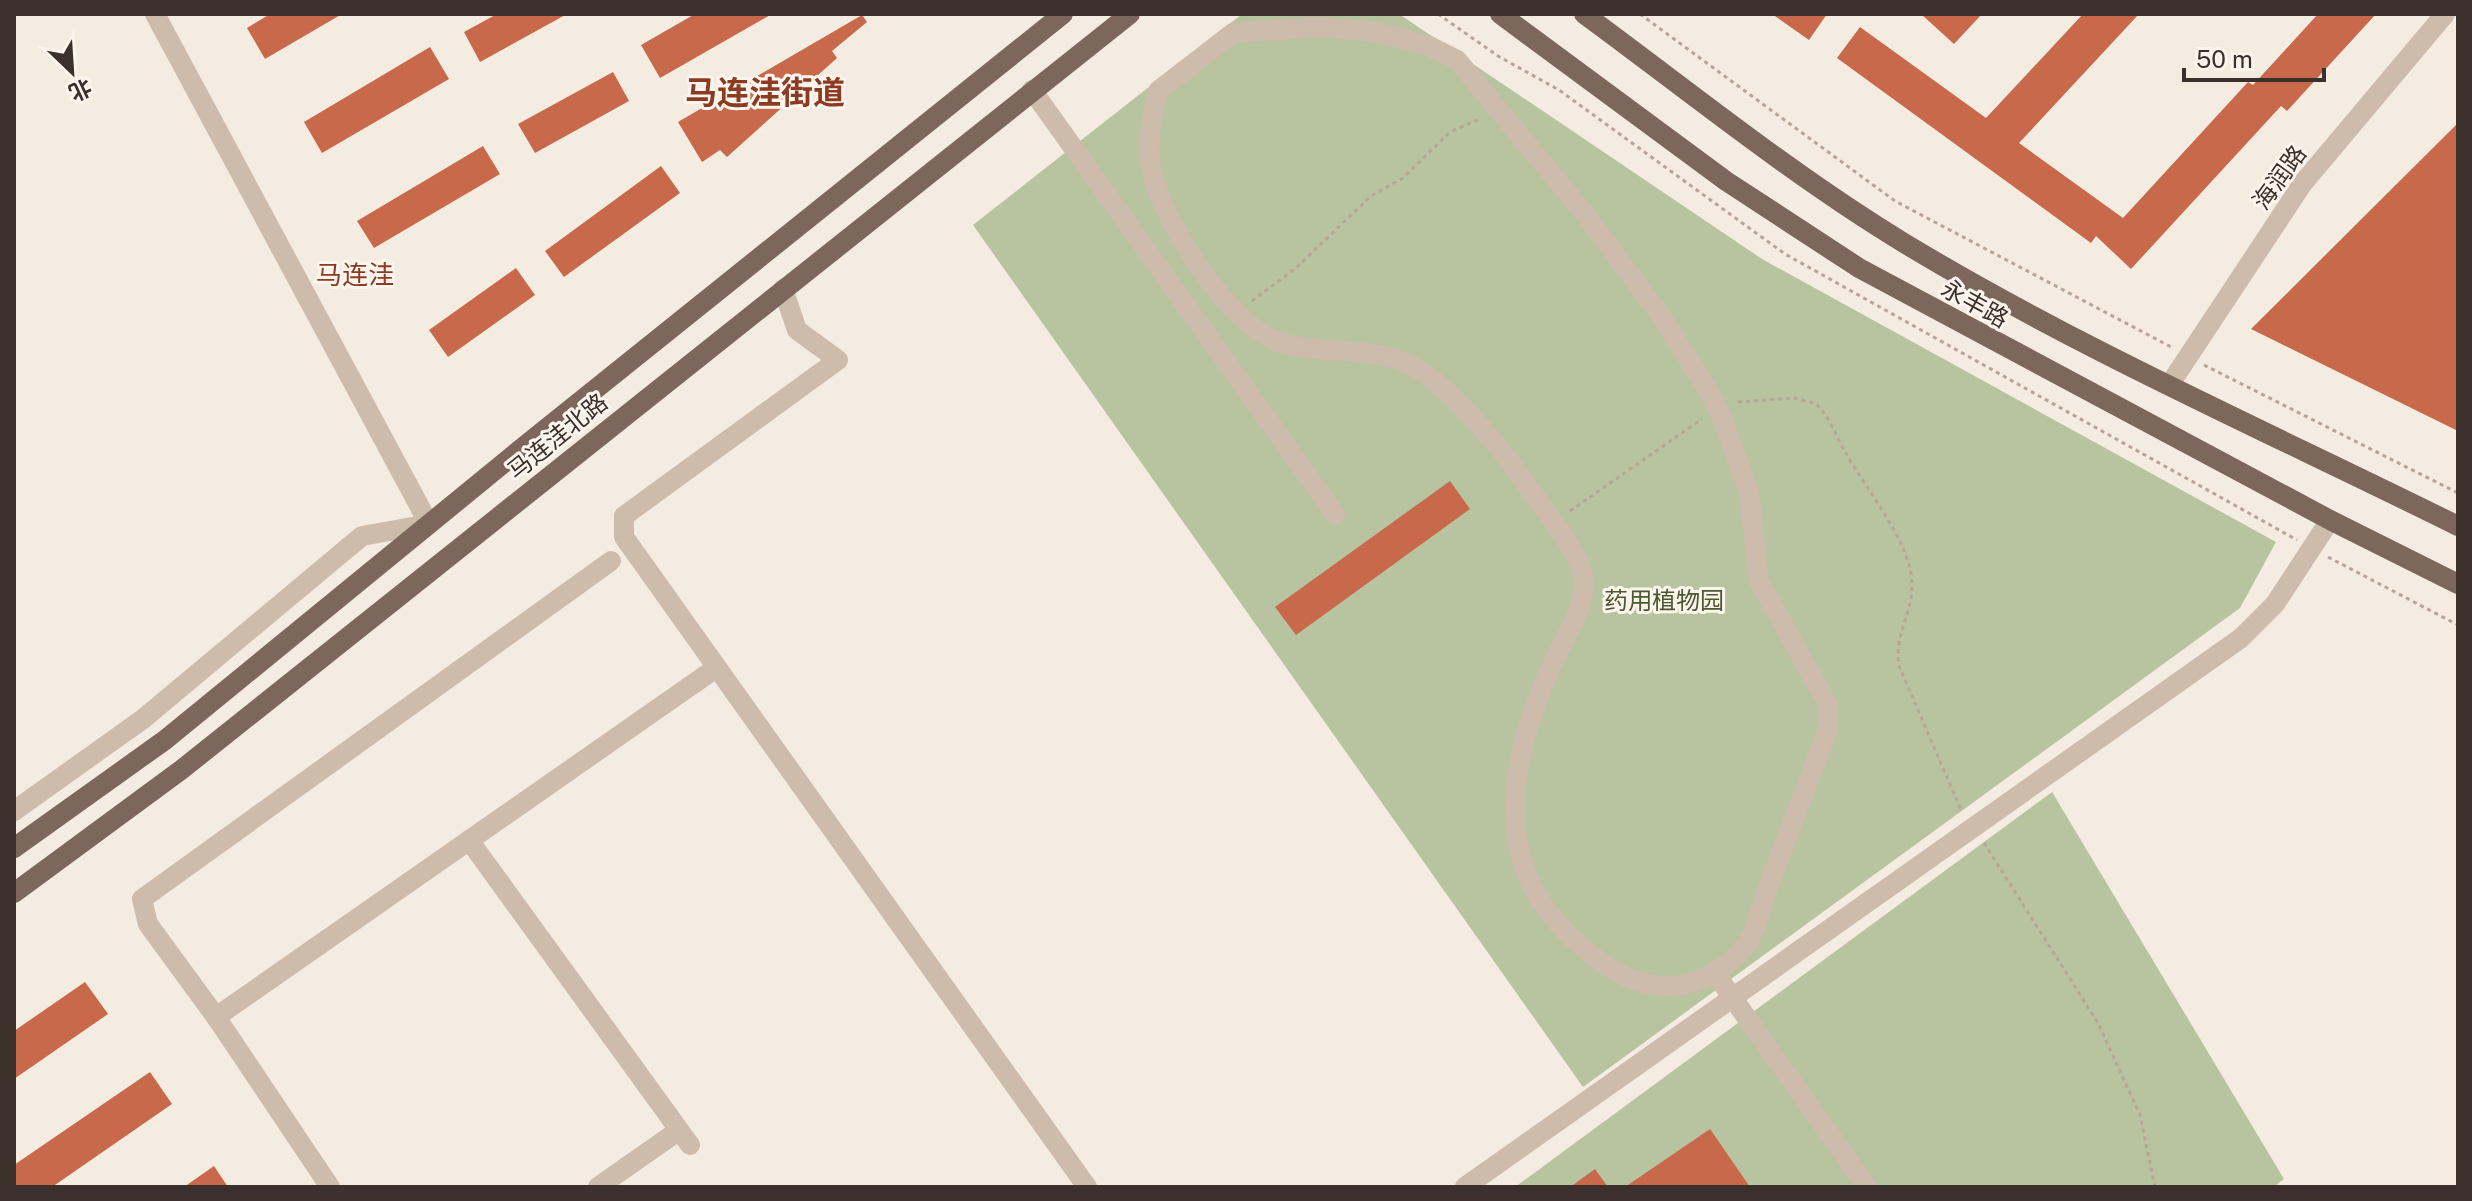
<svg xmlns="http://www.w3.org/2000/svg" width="2472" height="1201" viewBox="0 0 2472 1201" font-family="'Public Sans','Noto Sans SC',sans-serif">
	<rect width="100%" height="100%" fill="#f4ebe1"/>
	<g fill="#b8c4a0">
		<path d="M1242 14H1399L1762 259 2276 542 2240 608 1583 1087 973 225Z"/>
		<path d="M2052 792 2284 1179 2274 1187H1515Z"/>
	</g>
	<g fill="#c8694b">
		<path d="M270 14H342L265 59 247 28Z"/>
		<path d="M497 14H567L480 62 464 32Z"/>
		<path d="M695 14H772L660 78 641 45Z"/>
		<path d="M1772 14H1827L1809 40Z"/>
		<path d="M1921 14H1982L1954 44Z"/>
		<path d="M2083 14H2139L2019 143 2123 218 2248 82 2253 85 2318 14H2376L2287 111 2281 106 2131 269 2096 236 2091 243 1837 58 1860 27 1986 118Z"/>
		<path d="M862 15 867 22 832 51 837 58 727 157 720 150 702 162 678 122Z"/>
		<path d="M430 47 449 79 322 153 304 122Z"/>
		<path d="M613 72 629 101 535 153 518 124Z"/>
		<path d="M2458 123V431L2251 329Z"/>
		<path d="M483 146 500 174 374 248 357 221Z"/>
		<path d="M661 166 680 193 564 277 545 251Z"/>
		<path d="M516 268 535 295 448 357 429 330Z"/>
		<path d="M1450 481 1470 509 1296 635 1275 607Z"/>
		<path d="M85 982 108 1014 14 1079V1031Z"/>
		<path d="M150 1072 172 1104 52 1187H14V1165Z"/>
		<path d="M1710 1129 1750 1187H1625Z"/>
		<path d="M214 1166 228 1187H184Z"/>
		<path d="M1595 1169 1608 1187H1570Z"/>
	</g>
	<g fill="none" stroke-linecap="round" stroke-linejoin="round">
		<g stroke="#b9a596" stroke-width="3" stroke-dasharray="4 4" stroke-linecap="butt">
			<path d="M1438 14 1498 56 1559 90 1785 254 2297 540"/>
			<path d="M1640 14 1895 201 2173 348"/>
			<path d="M1252 301 1296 268 1371 196 1403 178 1450 132 1482 118"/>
			<path d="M2204 365 2458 493"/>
			<path d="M1738 402 1794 398 1815 403C1829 415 1837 439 1847 455 1867 491 1914 546 1912 588 1911 616 1894 636 1899 666L1961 810"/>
			<path d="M1570 511 1702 419"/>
			<path d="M2328 557 2458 625"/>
			<path d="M1984 843 2098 1023 2140 1115 2155 1187"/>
		</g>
		<g stroke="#cdbbac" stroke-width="20">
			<path d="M1317 27 1376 32 1427 45 1457 60 1585 214 1658 312 1709 391 1722 418 1749 492 1759 581 1828 705 1827 732C1807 785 1787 837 1767 890 1761 907 1756 933 1744 947 1729 967 1697 985 1672 986 1631 988 1599 963 1571 937 1487 859 1511 754 1554 661 1564 639 1585 607 1584 582 1582 553 1543 509 1526 484 1502 449 1446 381 1408 364 1369 346 1320 355 1279 342 1228 325 1160 218 1151 167 1147 143 1152 114 1158 91L1233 33Z"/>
			<path d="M1032 90 1335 514"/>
			<path d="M783 289 797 330 838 360 624 516V537L1087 1187"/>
			<path d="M2170 384 2303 183 2445 14"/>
			<path d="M14 811 143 719 362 536 429 524 155 14"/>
			<path d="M469 840 690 1145"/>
			<path d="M1715 973 1867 1187"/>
			<path d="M216 1017 716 668"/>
			<path d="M330 1187 216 1017 148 924 142 899 611 561"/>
			<path d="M598 1187 678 1131"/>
			<path d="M1465 1187 2241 638 2275 604 2330 520"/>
		</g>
		<g stroke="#7d675c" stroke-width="20">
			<path d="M1500 14 1726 181 1859 268 2330 520 2458 584"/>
			<path d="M1584 14C1689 91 1792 175 1904 243 2081 350 2273 434 2458 526"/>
			<path d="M14 848 165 740 527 444 1063 14"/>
			<path d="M14 893 181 770 1130 14"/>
		</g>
	</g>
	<g text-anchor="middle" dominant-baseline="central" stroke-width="6" stroke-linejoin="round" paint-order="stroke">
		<g font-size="24" fill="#3b302b" stroke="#fbf5ee">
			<text transform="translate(2279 177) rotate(-54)">海润路</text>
			<text transform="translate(1975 303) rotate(29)">永丰路</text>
			<text transform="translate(557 436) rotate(-39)">马连洼北路</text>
		</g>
		<g font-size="24" fill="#4a5a2e" stroke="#fbf5ee">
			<text x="1664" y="600">药用植物园</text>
		</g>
		<g font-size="26" fill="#8c3b22" stroke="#fbf5ee">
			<text x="355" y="274">马连洼</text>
		</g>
		<g font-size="32" font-weight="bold" fill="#8c3b22" stroke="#fbf5ee">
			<text x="765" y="92">马连洼街道</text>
		</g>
	</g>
	<rect width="2472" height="1201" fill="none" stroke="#3b302b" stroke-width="32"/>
	<g transform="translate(72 72) rotate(155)" stroke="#fbf5ee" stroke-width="6" paint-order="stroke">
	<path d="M0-6L14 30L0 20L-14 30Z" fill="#3b302b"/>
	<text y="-12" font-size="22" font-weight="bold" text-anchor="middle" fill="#3b302b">北</text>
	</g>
	<path d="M2184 68v12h140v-12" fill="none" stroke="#3b302b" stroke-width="4"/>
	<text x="2196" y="68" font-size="24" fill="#3b302b" stroke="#fbf5ee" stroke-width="6" paint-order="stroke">50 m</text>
</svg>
